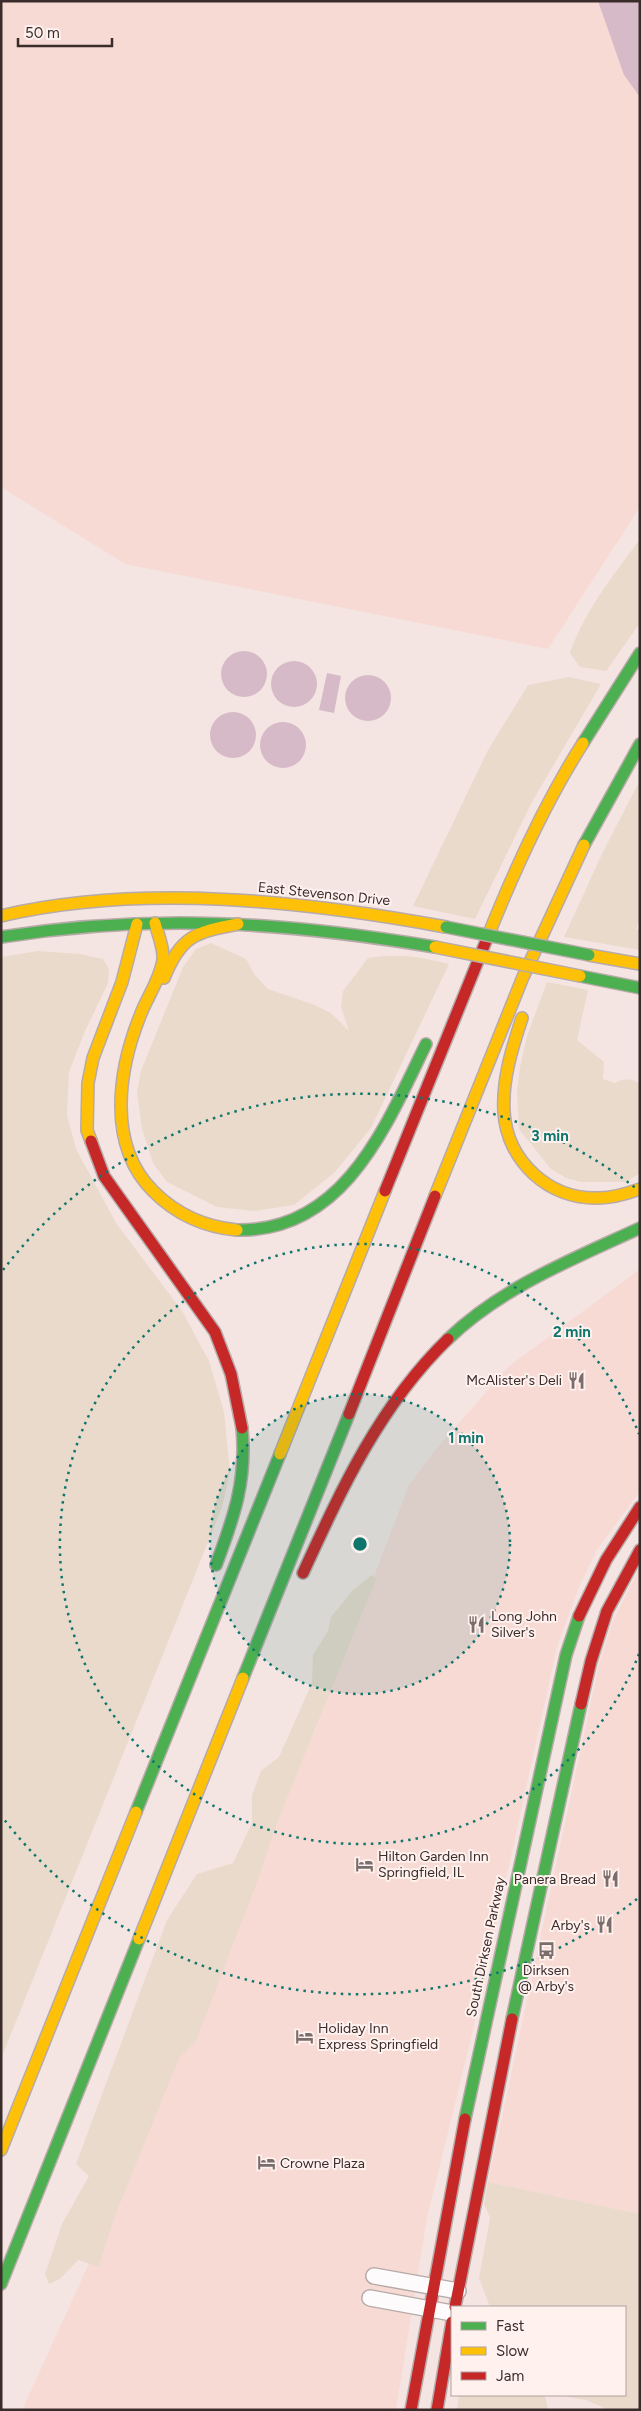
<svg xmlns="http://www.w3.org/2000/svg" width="641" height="2411" viewBox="0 0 641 2411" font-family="Figtree,sans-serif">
	<rect width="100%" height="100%" fill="#f4e5e3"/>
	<g fill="#f8dad5">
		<path d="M1 1H632L640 22V507L548 649 125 564 1 487Z"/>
		<path d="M640 1269V1491L597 1550 579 1587 557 1647 473 2030 427 2218 396 2410H22L92 2257 270 1832 314 1733 409 1485 436 1449 509 1366Z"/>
		<path d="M640 1567V2214L488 2182 599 1664 612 1623Z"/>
	</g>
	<g fill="#eadacb">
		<path d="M640 539V623L606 671 580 667 570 653C585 610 613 576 640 539Z"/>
		<path d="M569 677 601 684 532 802 475 919 413 906 488 750 528 685Z"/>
		<path d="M640 780V918L636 929 640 930V950L564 937 602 854Z"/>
		<path d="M211 943 246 959 254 974 268 989 312 1004 331 1013 349 1031 341 1007 343 991 368 958C397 953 421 957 449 964L371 1128 335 1172 294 1205 254 1211 217 1207 167 1182 153 1163 142 1129 137 1092 141 1071 183 967 196 949Z"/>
		<path d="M38 951 80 954 103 959 109 969 108 983 85 1031 69 1072 67 1115 76 1149 116 1223 182 1311 209 1361 224 1412 230 1472 222 1507 1 2059V957Z"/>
		<path d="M547 982 588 990 577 1040 604 1062 603 1079 615 1083C624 1078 631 1078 640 1084V1173L626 1182H581L566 1178 551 1169 519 1129 517 1091 520 1067 527 1036Z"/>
		<path d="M372 1575 376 1579 277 1823 259 1877 196 2041 179 2058 113 2221 99 2267 78 2260 60 2279 49 2284 45 2274 62 2224 89 2176 76 2164 167 1920 197 1874 233 1863 252 1823V1795L261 1771 279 1757 312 1683 313 1655 328 1631 331 1617 353 1590Z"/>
		<path d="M488 2182 640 2214V2410H609L586 2400 555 2395H625V2307H490L479 2278 490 2218 484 2204Z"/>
		<path d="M459 2395H545L548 2410H457Z"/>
	</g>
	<g fill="#d7bac8">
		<path d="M598 1H640V97L624 75Z"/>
		<circle cx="244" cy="674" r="23"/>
		<circle cx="294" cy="684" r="23"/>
		<path d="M327 673 341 676 334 713 319 710Z"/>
		<circle cx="368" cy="698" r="23"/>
		<circle cx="233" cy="735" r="23"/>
		<circle cx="283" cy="745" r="23"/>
	</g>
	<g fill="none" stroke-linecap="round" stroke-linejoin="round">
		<defs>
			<g id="street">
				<path d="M374 2276 458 2291"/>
				<path d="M370 2298 452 2313"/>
			</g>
			<g id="fast">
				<path d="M583 743 640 653"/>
				<path d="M584 845 640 744"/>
				<path d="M1 937C153 913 284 922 435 947"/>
				<path d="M580 976 640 988"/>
				<path d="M237 1230C344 1232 386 1126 426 1044"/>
				<path d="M448 1339C502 1287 573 1259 640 1228"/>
				<path d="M216 1565C234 1517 247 1480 242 1428"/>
				<path d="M243 1678 349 1414"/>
				<path d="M136 1812 280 1454"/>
				<path d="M512 2019 581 1704"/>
				<path d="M465 2119 566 1655 579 1616"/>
				<path d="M1 2284 139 1939"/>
			</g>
			<g id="slow">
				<path d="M1 916C141 883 306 901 446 927"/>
				<path d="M155 923C158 935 164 947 163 960 160 980 147 997 140 1016 118 1071 107 1145 153 1191 177 1215 204 1227 237 1230"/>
				<path d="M486 941C513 873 544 804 583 743"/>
				<path d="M589 955 640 964"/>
				<path d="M164 978C181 936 195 932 238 924"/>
				<path d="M522 1018C512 1048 502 1080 504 1112 507 1161 549 1200 599 1198 613 1198 626 1194 640 1189"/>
				<path d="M91 1141 87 1130 88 1083 93 1058 122 982 137 924"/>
				<path d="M435 1196 523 977 584 845"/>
				<path d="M280 1454 385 1191"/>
				<path d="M139 1939 243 1678"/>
				<path d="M1 2150 136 1812"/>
			</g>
			<g id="jam">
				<path d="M91 1141 104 1176 215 1332 231 1374 242 1428"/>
				<path d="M385 1191 486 941"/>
				<path d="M349 1414 435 1196"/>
				<path d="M303 1573C342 1488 380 1405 448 1339"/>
				<path d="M579 1616 606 1560 640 1507"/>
				<path d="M581 1704 591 1661 607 1611 640 1550"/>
				<path d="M455 2307 512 2019"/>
				<path d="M411 2410 465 2119"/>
				<path d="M437 2410 452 2322"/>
			</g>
		</defs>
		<use href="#street" stroke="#b7aaa9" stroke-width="18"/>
		<use href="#fast" stroke="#b7aaa9" stroke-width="14"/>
		<use href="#slow" stroke="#b7aaa9" stroke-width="14"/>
		<use href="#jam" stroke="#b7aaa9" stroke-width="14"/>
		<use href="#street" stroke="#fdfbfb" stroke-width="15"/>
		<use href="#fast" stroke="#4caf50" stroke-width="11"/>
		<use href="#slow" stroke="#ffc107" stroke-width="11"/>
		<use href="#jam" stroke="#c62828" stroke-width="11"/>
		<defs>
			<path id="fast-bridge" d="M446 927 589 955"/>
			<path id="slow-bridge" d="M435 947 580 976"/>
		</defs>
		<use href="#fast-bridge" stroke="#b7aaa9" stroke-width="14" stroke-linecap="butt"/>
		<use href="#slow-bridge" stroke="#b7aaa9" stroke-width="14" stroke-linecap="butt"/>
		<use href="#fast-bridge" stroke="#4caf50" stroke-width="11"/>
		<use href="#slow-bridge" stroke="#ffc107" stroke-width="11"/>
	</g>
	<circle cx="360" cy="1544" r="150" fill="#0f766e" fill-opacity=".12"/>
	<g fill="none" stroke="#0f766e" stroke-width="2.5" stroke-dasharray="2.5 5">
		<circle cx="360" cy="1544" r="150"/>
		<path d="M639 1654A300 300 0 1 1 639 1434"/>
		<path d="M637 1899A450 450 0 0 1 3 1818M3 1270A450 450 0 0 1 637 1189"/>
	</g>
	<defs>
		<symbol id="restaurant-bare" viewBox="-9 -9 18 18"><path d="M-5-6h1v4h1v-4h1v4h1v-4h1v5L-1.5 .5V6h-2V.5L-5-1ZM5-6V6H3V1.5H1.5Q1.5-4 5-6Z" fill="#7a6d6b" stroke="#fff1ee" stroke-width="2.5" paint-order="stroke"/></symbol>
		<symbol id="hotel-bare" viewBox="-9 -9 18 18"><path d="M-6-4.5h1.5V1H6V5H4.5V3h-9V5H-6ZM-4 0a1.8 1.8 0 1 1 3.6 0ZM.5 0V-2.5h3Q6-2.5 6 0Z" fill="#7a6d6b" stroke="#fff1ee" stroke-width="2.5" paint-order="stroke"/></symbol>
		<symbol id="bus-bare" viewBox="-9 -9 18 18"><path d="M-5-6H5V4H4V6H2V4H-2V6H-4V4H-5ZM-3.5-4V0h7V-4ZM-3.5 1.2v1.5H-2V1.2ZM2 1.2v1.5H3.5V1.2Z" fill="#7a6d6b" stroke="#fff1ee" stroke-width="2.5" paint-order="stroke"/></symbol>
	</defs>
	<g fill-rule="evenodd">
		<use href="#restaurant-bare" x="564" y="1368" width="25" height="25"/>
		<use href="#restaurant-bare" x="464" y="1612" width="25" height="25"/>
		<use href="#hotel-bare" x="352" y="1852" width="25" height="25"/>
		<use href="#restaurant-bare" x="598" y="1866" width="25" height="25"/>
		<use href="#restaurant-bare" x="592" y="1912" width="25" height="25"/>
		<use href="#bus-bare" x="534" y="1938" width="25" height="25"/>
		<use href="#hotel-bare" x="292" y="2024" width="25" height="25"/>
		<use href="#hotel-bare" x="254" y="2150" width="25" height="25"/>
	</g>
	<g text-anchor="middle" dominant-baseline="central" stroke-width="4" stroke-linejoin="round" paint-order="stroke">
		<g font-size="14" fill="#392c2a" stroke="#fff1ee">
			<text transform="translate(324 894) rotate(6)">East Stevenson Drive</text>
			<text transform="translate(486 1947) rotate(-78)">South Dirksen Parkway</text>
		</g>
		<g font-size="14" fill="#392c2a" stroke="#fff1ee" text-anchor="start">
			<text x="562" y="1380" text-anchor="end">McAlister's Deli</text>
			<text x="491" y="1616">Long John<tspan x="491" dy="16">Silver's</tspan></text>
			<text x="378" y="1856">Hilton Garden Inn<tspan x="378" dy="16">Springfield, IL</tspan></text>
			<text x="596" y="1879" text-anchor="end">Panera Bread</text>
			<text x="590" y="1925" text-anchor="end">Arby's</text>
			<text x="546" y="1970" text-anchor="middle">Dirksen<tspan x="546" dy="16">@ Arby's</tspan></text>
			<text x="318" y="2028">Holiday Inn<tspan x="318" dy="16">Express Springfield</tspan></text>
			<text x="280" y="2163">Crowne Plaza</text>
		</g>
	</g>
	<circle cx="360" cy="1544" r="8" fill="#0f766e" stroke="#fff1ee" stroke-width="2.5"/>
	<g font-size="15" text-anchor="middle" font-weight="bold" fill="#0f766e" stroke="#fff1ee" stroke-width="4" stroke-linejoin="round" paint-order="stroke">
		<text x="550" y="1141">3 min</text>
		<text x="572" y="1337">2 min</text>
		<text x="466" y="1443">1 min</text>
	</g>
	<rect width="641" height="2411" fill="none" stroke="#392c2a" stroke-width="5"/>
	<rect x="451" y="2306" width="175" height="90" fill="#fff1ee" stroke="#b0a2a0"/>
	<rect x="461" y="2322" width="25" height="8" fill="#4caf50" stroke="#b0a2a0"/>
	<text x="496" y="2331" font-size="15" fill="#392c2a">Fast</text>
	<rect x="461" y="2347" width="25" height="8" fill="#ffc107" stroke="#b0a2a0"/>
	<text x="496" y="2356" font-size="15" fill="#392c2a">Slow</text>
	<rect x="461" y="2372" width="25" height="8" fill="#c62828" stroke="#b0a2a0"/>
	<text x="496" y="2381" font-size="15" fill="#392c2a">Jam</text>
	<path d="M18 38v8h94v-8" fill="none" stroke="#392c2a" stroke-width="2.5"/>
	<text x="25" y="38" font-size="15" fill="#392c2a" stroke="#fff1ee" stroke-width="4" paint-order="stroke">50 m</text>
</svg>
